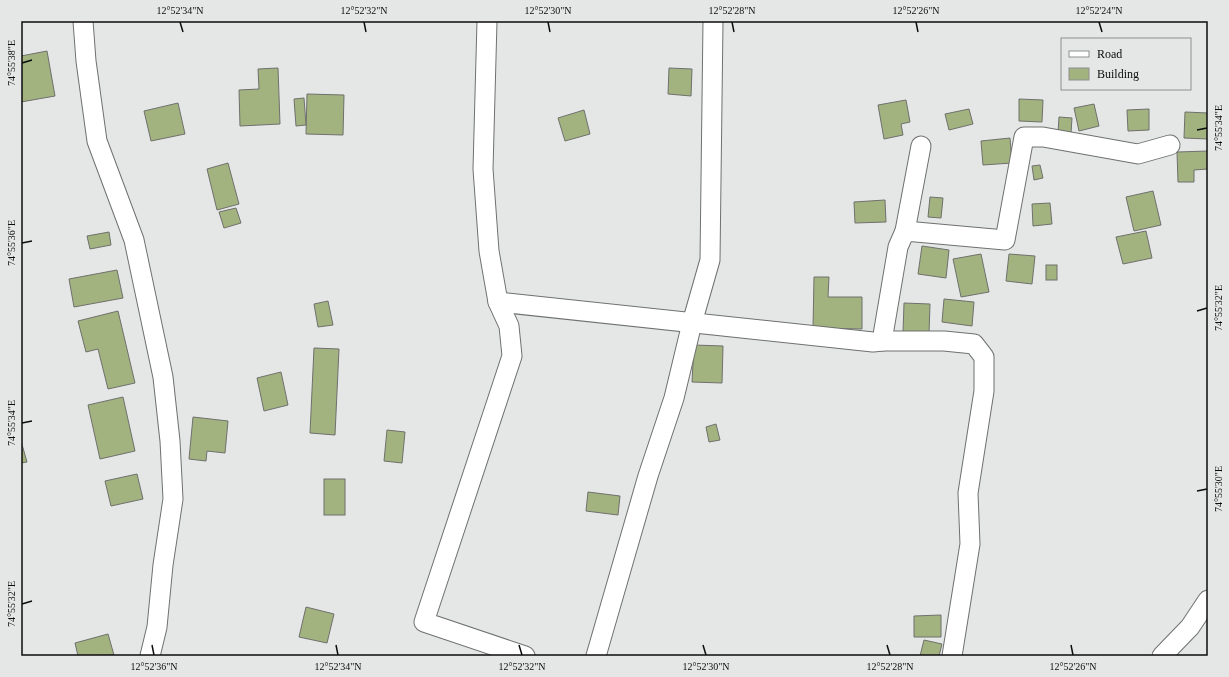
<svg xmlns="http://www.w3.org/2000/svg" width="1229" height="677" viewBox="0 0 1229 677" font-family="Georgia,serif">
	<rect width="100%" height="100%" fill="#e4e7e5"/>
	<g fill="#a2b380" stroke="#6f706d">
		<path d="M47 51 55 96 21 102V56Z"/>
		<path d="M278 68 280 124 240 126 239 90 259 89 258 69Z"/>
		<path d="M669 68 692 69 691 96 668 94Z"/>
		<path d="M307 94 344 95 343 135 306 134Z"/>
		<path d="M304 98 306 125 296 126 294 99Z"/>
		<path d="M1019 99 1043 100 1042 122 1019 121Z"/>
		<path d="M906 100 910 122 901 124 903 135 884 139 878 105Z"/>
		<path d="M178 103 185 134 151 141 144 111Z"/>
		<path d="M1094 104 1099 126 1079 131 1074 108Z"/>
		<path d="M969 109 973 124 949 130 945 114Z"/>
		<path d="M1149 109V130L1128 131 1127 110Z"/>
		<path d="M584 110 590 134 565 141 558 118Z"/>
		<path d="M1185 112 1208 113V139L1184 138Z"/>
		<path d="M1059 117 1072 118 1071 133H1058Z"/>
		<path d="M1010 138 1012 163 983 165 981 141Z"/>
		<path d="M1208 151V169L1194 170V182H1178L1177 152Z"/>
		<path d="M228 163 239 204 217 210 207 169Z"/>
		<path d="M1040 165 1043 178 1034 180 1032 166Z"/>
		<path d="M1153 191 1161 225 1134 231 1126 197Z"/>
		<path d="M930 197 943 198 941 218 928 217Z"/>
		<path d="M885 200 886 222 855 223 854 202Z"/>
		<path d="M1050 203 1052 224 1033 226 1032 204Z"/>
		<path d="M236 208 241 223 224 228 219 212Z"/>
		<path d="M1146 231 1152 258 1123 264 1116 237Z"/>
		<path d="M109 232 111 245 90 249 87 236Z"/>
		<path d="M922 246 949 250 946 278 918 274Z"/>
		<path d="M981 254 989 292 961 297 953 259Z"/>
		<path d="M1009 254 1035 256 1032 284 1006 281Z"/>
		<rect x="1046" y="265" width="11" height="15"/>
		<path d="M117 270 123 298 74 307 69 279Z"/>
		<path d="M814 277H829L828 297H862V329L813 328Z"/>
		<path d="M944 299 974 302 972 326 942 322Z"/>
		<path d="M328 301 333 325 318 327 314 304Z"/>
		<path d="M904 303 930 304 929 334 903 333Z"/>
		<path d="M118 311 135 383 108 389 98 349 86 352 78 321Z"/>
		<path d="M694 345 723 346 722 383 692 382Z"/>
		<path d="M314 348 339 349 335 435 310 433Z"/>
		<path d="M281 372 288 405 264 411 257 378Z"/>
		<path d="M123 397 135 451 100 459 88 405Z"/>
		<path d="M193 417 228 421 225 453 207 451 206 461 189 459Z"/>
		<path d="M716 424 720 440 709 442 706 427Z"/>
		<path d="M387 430 405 432 402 463 384 461Z"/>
		<path d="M21 441 27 462 21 463Z"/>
		<path d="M137 474 143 499 111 506 105 481Z"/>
		<rect x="324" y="479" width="21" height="36"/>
		<path d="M588 492 620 496 618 515 586 511Z"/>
		<path d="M306 607 334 614 327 643 299 637Z"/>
		<path d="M941 615V637H914V616Z"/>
		<path d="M108 634 114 655 78 656 75 643Z"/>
		<path d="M924 640 942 644 939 656H920Z"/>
	</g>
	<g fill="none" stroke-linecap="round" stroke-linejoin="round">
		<defs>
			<g id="minor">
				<path d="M83 21 86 61 97 141 134 240 163 377 170 441 173 499 163 565 157 627 150 656"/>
				<path d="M487 21 483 169 489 251 498 302 509 326 512 356 424 622 525 656"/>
				<path d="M905 231 921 146"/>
				<path d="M498 302 873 342 882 341 898 247 905 231 1005 240 1024 137H1043L1138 154 1170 145"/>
				<path d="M882 341H944L974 344 984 357V391L968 493 970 544 952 656"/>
				<path d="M596 656 648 476 674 398 692 323 710 260 713 21"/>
				<path d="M1162 656 1190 627 1208 600"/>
			</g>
		</defs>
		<use href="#minor" stroke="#6e716e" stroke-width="21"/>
		<use href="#minor" stroke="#fff" stroke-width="19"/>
	</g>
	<path fill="none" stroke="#0c0d0d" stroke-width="1.5" d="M180 22 183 32M364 22 366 32M548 22 550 32M732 22 734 32M916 22 918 32M1099 22 1102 32M22 63 32 60M1197 130 1207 128M22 243 32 241M1197 311 1207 308M22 423 32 421M1197 491 1207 489M22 604 32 601M152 645 154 655M336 645 338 655M519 645 522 655M703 645 706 655M887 645 890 655M1071 645 1073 655"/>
	<rect width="1229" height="677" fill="none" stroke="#e4e7e5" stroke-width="44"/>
	<rect x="1061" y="38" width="130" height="52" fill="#e4e7e5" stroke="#8e908f"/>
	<rect x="1069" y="51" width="20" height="6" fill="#ffffff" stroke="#8e908f"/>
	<text x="1097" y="58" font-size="12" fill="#0c0d0d">Road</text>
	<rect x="1069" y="68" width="20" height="12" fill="#a2b380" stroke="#8e908f"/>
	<text x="1097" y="78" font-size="12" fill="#0c0d0d">Building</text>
	<rect x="22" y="22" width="1185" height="633" fill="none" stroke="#0c0d0d" stroke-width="1.5"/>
	<g font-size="10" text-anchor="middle" fill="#0c0d0d">
		<text x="180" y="14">12°52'34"N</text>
		<text x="364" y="14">12°52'32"N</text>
		<text x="548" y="14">12°52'30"N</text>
		<text x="732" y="14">12°52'28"N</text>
		<text x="916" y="14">12°52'26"N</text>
		<text x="1099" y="14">12°52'24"N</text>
		<text transform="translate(11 63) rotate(-90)" y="4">74°55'38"E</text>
		<text transform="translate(1218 128) rotate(-90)" y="4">74°55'34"E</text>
		<text transform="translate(11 243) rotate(-90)" y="4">74°55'36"E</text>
		<text transform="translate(1218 308) rotate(-90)" y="4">74°55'32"E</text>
		<text transform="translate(11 423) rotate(-90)" y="4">74°55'34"E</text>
		<text transform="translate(1218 489) rotate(-90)" y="4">74°55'30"E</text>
		<text transform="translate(11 604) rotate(-90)" y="4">74°55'32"E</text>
		<text x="154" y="670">12°52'36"N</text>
		<text x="338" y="670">12°52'34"N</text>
		<text x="522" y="670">12°52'32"N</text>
		<text x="706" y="670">12°52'30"N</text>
		<text x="890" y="670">12°52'28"N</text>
		<text x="1073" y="670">12°52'26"N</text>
	</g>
</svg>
